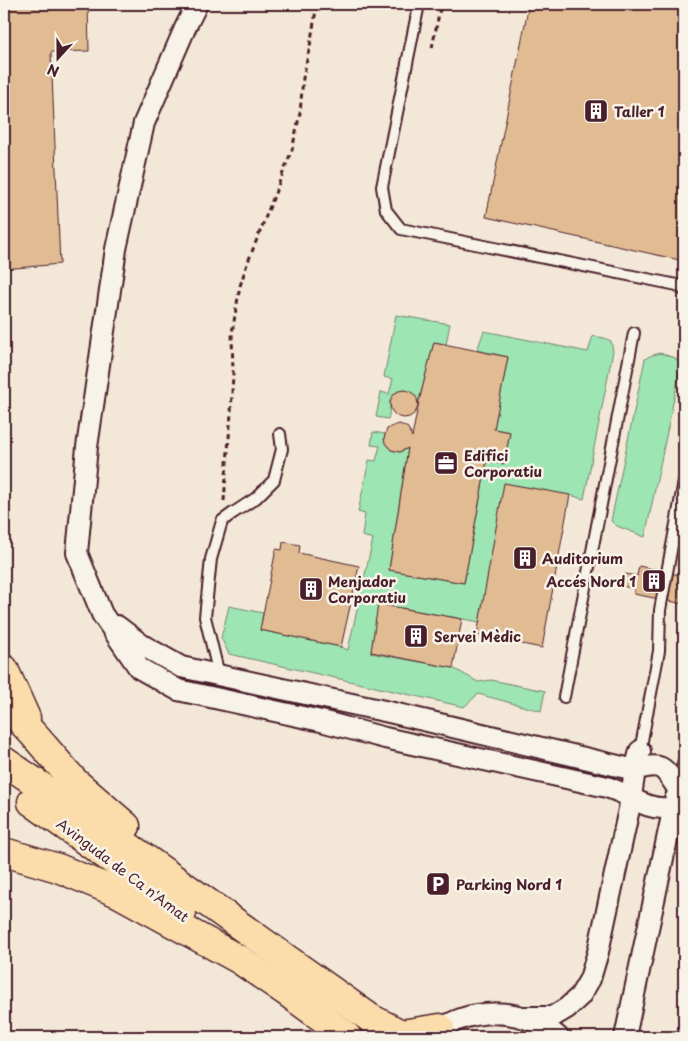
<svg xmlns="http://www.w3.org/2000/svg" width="688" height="1041" viewBox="0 0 688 1041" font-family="'Playpen Sans',sans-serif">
	<rect width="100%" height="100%" fill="#f3e8d7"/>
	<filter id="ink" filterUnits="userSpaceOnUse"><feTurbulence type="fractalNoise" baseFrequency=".02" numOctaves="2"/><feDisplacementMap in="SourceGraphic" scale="10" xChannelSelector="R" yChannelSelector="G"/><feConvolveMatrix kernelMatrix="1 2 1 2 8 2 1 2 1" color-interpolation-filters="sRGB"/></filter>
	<g filter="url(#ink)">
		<g fill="#9de5b3" stroke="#74826f">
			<path d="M396 315 450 324 446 344 434 342 419 401 418 402C414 389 396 385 391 399 389 404 390 402 390 407 390 411 389 416 388 419L376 417 381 392 389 394 393 379 384 377Z"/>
			<path d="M484 331 588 352 593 336 604 338 611 341 613 351 584 499 570 495 480 622 379 604 371 653 453 668 478 682 491 680 545 691 541 711 478 694 464 707 229 654 221 638 229 606 263 613 260 630 341 647 348 650 373 539 362 536 365 514 358 512 369 460 376 461 380 446 371 445 373 432 385 434C383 445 389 451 400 452L408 448 389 570 464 583 487 461 504 464 510 432 494 429 508 357 477 350Z"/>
			<path d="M660 353 675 358 681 365 645 537 617 526 611 521 645 359 650 356Z"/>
		</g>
		<g fill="#e1bc92" stroke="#4a1f2b">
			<path d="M4 4H88L89 51 51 52 60 264 4 269Z"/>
			<path d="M529 4H684V261L486 217Z"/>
			<path d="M434 342 508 357 494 429 510 432 504 464 487 461 464 583 389 570 408 448 400 452 391 450 385 443 384 438 387 429 395 425 400 424 408 428 412 437 419 401Z"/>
			<circle cx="404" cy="404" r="14"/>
			<path d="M504 483 570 495 542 648 477 635Z"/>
			<path d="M283 542 300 545 299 553 359 566 341 647 260 630 276 549 282 550Z"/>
			<path d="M639 566 684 576V604L634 594V589L623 586 625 574 637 576Z"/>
			<path d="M378 604 462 619 453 668 371 652Z"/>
		</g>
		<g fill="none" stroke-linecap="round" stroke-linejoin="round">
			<defs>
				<g id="lane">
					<path d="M419 4 382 187 386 210 401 229 677 285 684 290"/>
					<path d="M219 675 205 617 211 559 222 521 233 513 256 498 274 480 282 449 280 434"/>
					<path d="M564 697 634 333"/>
					<path d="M640 751 659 651 660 610 684 481"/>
					<path d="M680 780 684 760"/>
				</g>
				<g id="street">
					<path d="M197 4 186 26 144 123 116 249 87 447 77 553 102 614 139 668 178 690 321 721 385 738 607 787C615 790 623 793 630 797 643 805 658 811 674 807"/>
					<path d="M117 626 142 645 181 667 389 712 635 770C662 762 663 766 678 789"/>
					<path d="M523 1017H552L567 1008 580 996 590 979 598 952 629 809 635 770 640 751"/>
					<path d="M430 1037C466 1006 522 1005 558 1037"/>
					<path d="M625 1037 676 797"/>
				</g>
				<g id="highway">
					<path d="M4 669 26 718"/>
					<path d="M4 703 34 735 74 781 126 826"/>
					<path d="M4 761 115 837 370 1018 401 1034 440 1028"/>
					<path d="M32 802 140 880 182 913"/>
					<path d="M4 852 58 868 118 893 240 960 288 993 343 1033 347 1037"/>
				</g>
			</defs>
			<use href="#lane" stroke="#4a1f2b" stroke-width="14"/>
			<use href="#street" stroke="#4a1f2b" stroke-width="24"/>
			<use href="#highway" stroke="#4a1f2b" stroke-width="31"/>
			<g stroke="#4a1f2b" stroke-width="3" stroke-dasharray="5 4" stroke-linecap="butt">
				<path d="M432 48 441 4"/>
				<path d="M224 501 231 413 233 374 232 333 240 286 246 267 292 150 300 113 303 78 310 46 317 4"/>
			</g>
			<use href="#lane" stroke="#f7f3e8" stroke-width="10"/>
			<use href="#street" stroke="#f7f3e8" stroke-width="20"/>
			<use href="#highway" stroke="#fbddab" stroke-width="28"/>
		</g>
	</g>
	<defs>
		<symbol id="building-square" viewBox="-11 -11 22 22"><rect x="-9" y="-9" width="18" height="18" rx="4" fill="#4a1f2b" stroke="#f7f3e8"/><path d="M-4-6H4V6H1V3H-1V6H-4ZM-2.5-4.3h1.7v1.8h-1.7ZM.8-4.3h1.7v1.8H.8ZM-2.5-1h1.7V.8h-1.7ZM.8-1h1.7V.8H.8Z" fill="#fff"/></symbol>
		<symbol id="office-square" viewBox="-11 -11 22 22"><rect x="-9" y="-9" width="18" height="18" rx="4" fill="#4a1f2b" stroke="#f7f3e8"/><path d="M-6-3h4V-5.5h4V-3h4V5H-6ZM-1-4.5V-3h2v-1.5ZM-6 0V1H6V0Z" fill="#fff"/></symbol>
		<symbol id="parking-square" viewBox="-11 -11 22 22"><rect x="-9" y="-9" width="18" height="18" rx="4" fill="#4a1f2b" stroke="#f7f3e8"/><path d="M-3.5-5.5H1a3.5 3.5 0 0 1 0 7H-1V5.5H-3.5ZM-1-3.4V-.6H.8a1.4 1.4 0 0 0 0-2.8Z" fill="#fff"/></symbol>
	</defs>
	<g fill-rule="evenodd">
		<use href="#building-square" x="582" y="97" width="28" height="28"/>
		<use href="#office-square" x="432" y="449" width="28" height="28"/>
		<use href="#building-square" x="511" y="544" width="28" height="28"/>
		<use href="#building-square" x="640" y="567" width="28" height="28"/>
		<use href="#building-square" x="297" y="575" width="28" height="28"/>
		<use href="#building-square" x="402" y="622" width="28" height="28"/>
		<use href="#parking-square" x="424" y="870" width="28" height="28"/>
	</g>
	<g text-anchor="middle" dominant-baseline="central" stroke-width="5" stroke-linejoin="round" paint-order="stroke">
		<g font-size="14" font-weight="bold" fill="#4a1f2b" stroke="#f7f3e8" text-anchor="start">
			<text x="614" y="111">Taller 1</text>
			<text x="464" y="455">Edifici<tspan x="464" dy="16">Corporatiu</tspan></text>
			<text x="542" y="558">Auditorium</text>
			<text x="328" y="581">Menjador<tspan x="328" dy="16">Corporatiu</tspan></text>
			<text x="636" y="581" text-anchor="end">Accés Nord 1</text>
			<text x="434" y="636">Servei Mèdic</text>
			<text x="456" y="884">Parking Nord 1</text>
		</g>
		<g font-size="14" fill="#4a1f2b" stroke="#f7f3e8">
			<text transform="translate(123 870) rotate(37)">Avinguda de Ca n'Amat</text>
		</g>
	</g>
	<rect width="688" height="1041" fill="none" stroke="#f7f3e8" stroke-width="20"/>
	<rect x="10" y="10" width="668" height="1021" fill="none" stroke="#4a1f2b" stroke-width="2" filter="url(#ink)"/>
	<g transform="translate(58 58) rotate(201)" stroke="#f7f3e8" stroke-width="4" paint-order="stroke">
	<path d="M0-4L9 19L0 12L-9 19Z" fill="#4a1f2b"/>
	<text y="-8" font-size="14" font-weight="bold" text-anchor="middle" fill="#4a1f2b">N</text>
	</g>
</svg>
